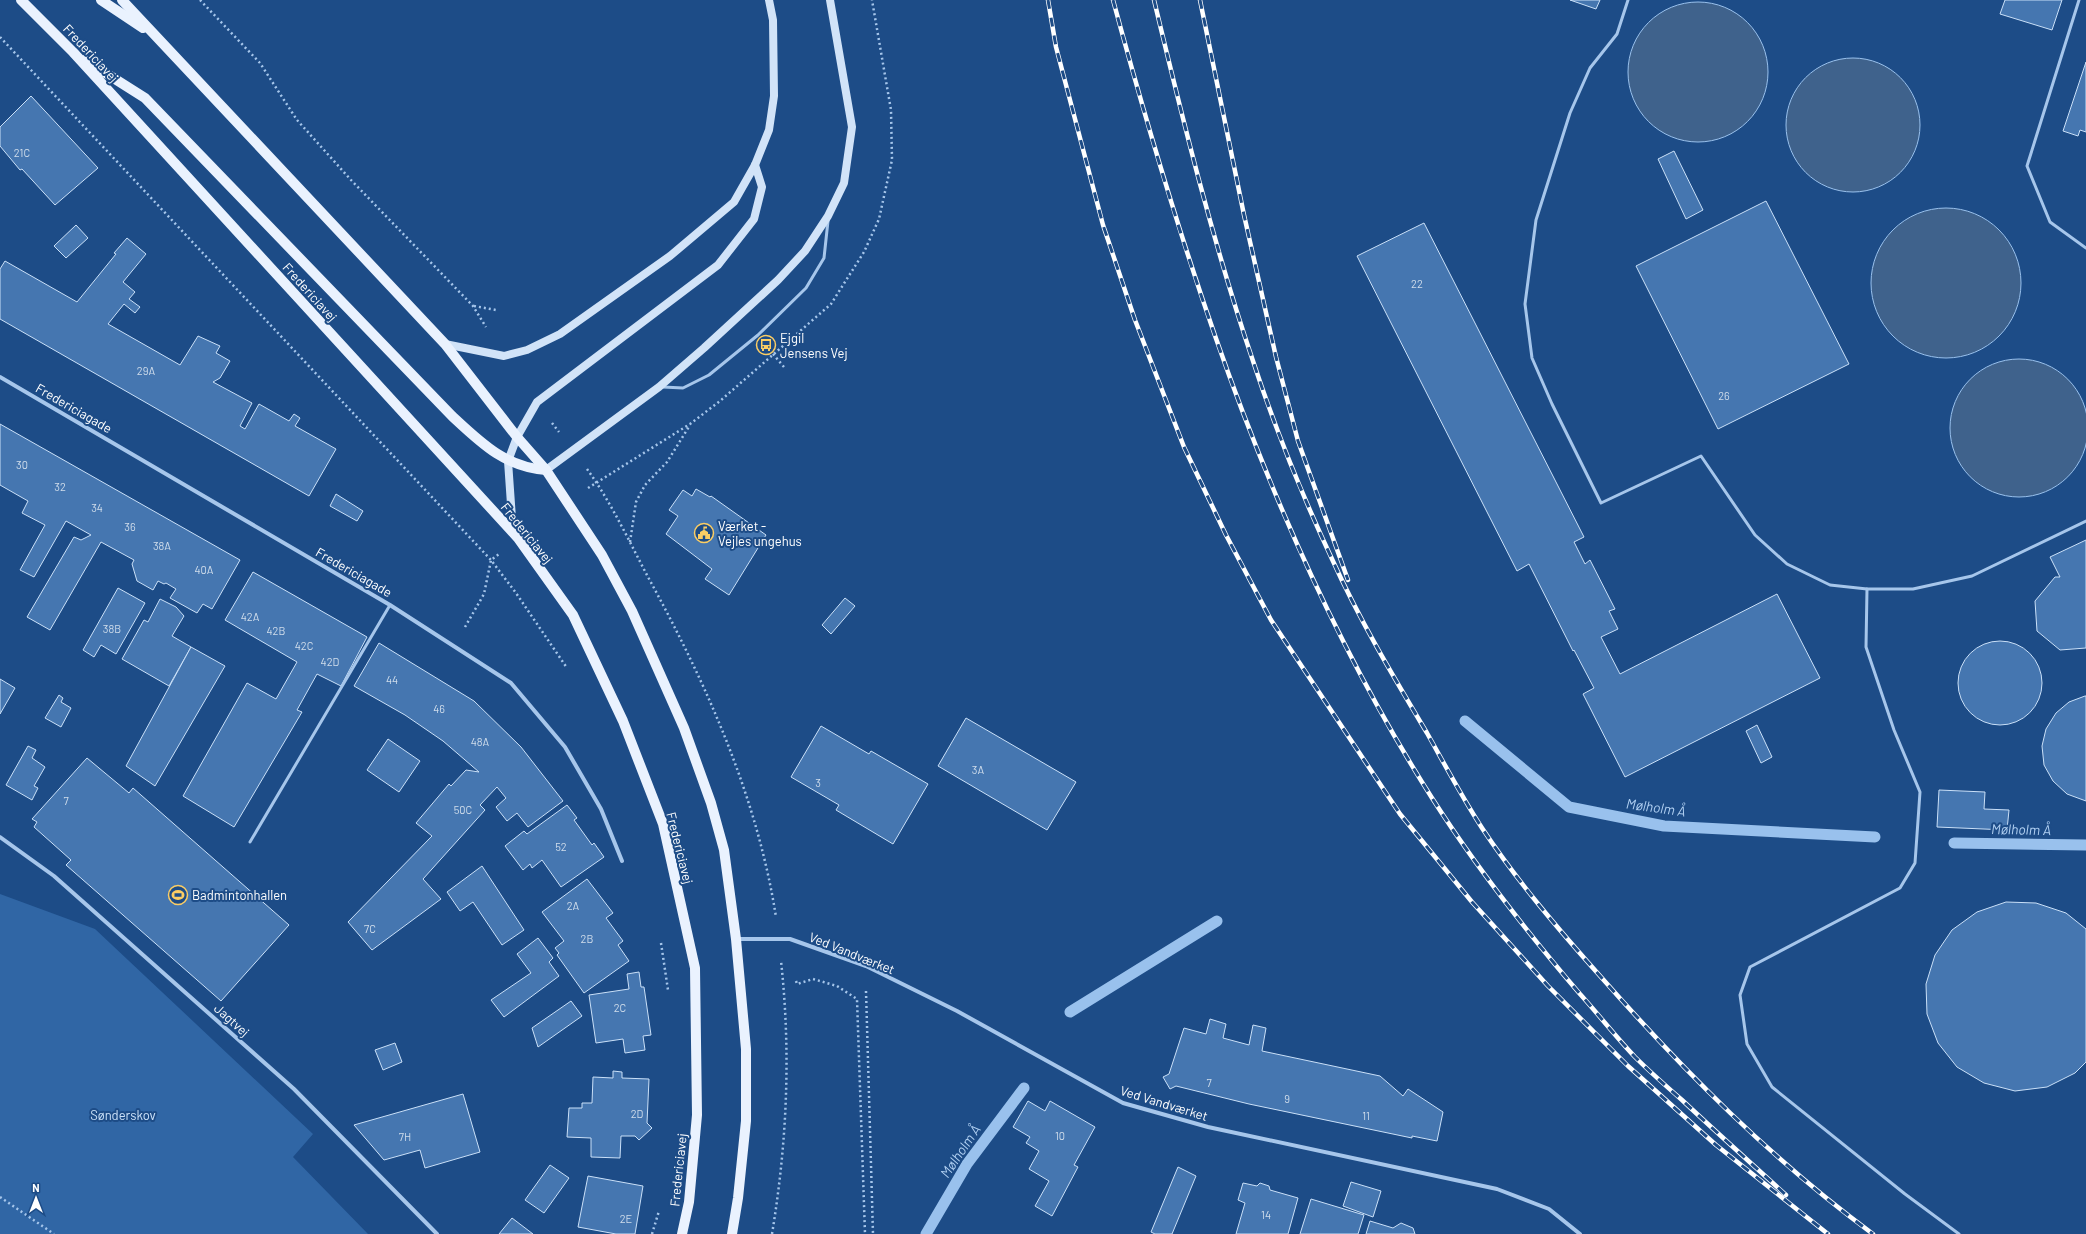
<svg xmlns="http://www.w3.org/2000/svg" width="2086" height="1234" viewBox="0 0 2086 1234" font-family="Barlow,sans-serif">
	<rect width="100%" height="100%" fill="#1d4c87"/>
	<path fill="#3066a5" d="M0 894 95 929 313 1134 293 1157 368 1234H0Z"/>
	<g fill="#3f628c" stroke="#99c1ed">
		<circle cx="1698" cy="72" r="70"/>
		<circle cx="1853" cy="125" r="67"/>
		<circle cx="1946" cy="283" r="75"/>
		<circle cx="2019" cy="428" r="69"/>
	</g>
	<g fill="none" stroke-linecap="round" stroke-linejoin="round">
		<g stroke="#99c1ed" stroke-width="11">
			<path d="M1465 721 1569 807 1664 826 1875 837"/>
			<path d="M1954 843 2086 845"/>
			<path d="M1070 1012 1217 921"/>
			<path d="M926 1234 967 1164 1024 1088"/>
		</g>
	</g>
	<g fill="#4576b0" stroke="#cae0f8">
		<path d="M1570 0H1600L1596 9Z"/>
		<path d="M2005 0H2062L2052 30 2000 14Z"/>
		<path d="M2086 62V132L2080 130 2078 136 2063 131Z"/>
		<path d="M31 96 98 168 55 205 22 169 20 170 0 146V127Z"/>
		<path d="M1674 151 1703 210 1686 219 1658 159Z"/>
		<path d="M1766 201 1849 364 1718 429 1636 266Z"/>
		<path d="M1424 223 1584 537 1574 542 1585 564 1590 560 1615 609 1609 611 1618 629 1601 637 1620 674 1777 594 1820 678 1625 777 1583 694 1594 688 1574 650 1573 651 1529 564 1517 571 1357 256Z"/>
		<path d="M76 225 88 238 66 258 54 246Z"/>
		<path d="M127 238 146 254 123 282 135 292 129 299 140 307 135 313 124 304 108 324 180 365 198 336 220 346 216 353 230 361 220 378 213 382 252 403 240 426 245 429 259 404 289 421 294 414 300 418 295 426 336 449 309 496 0 319V269L5 261 77 302 116 254 114 253Z"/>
		<path d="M0 424 240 560 212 609 203 604 197 613 170 598 176 589 166 583 164 584 158 581 153 590 137 581 132 564 134 560 101 542 50 630 27 617 74 537 81 540 91 535 66 521 34 577 20 570 45 525 22 513 28 501 0 485Z"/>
		<path d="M696 489 710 497 711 496 766 535 729 595 705 579 712 569 666 534 678 516 669 510 683 490 692 496Z"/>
		<path d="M336 494 363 511 357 521 330 506Z"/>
		<path d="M2086 540V648L2060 650 2037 631 2035 601 2055 577H2060L2050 557Z"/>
		<path d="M253 572 367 637 341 686 317 674 297 710 302 712 234 827 183 796 247 683 276 699 297 662 225 620Z"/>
		<path d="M118 588 145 603 116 654 101 645 94 657 83 650Z"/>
		<path d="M845 598 855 606 831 634 822 625Z"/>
		<path d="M160 599 176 607 184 616 172 636 191 647 169 686 122 659 144 620 148 622Z"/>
		<circle cx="2000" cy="683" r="42"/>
		<path d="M379 643 474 701 521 747 563 801 528 827 517 813 507 821 496 807 506 798 497 787 480 805 485 810 423 879 441 899 372 950 348 922 432 836 416 823 449 784 451 786 466 770 479 772 443 741 405 715 354 686Z"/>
		<path d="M191 647 225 666 155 786 126 766Z"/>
		<path d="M0 679 15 688 0 714Z"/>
		<path d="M59 695 63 698 61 702 71 708 61 727 45 718Z"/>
		<path d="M2085 696H2086V801L2067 794 2053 781 2044 765 2042 746 2046 729 2056 713 2069 702Z"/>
		<path d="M966 718 1076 782 1047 830 938 766Z"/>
		<path d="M1757 725 1772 757 1761 763 1746 731Z"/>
		<path d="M821 726 869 754 871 751 928 784 893 844 836 810 839 805 791 777Z"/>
		<path d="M388 739 420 761 399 792 367 770Z"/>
		<path d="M28 746 36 750 32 758 45 767 34 786 38 788 32 800 6 785Z"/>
		<path d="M87 758 129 793 133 788 289 925 221 1001 66 865 71 860 34 827 37 822 32 819Z"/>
		<path d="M1939 790 1985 792 1984 809 2009 810 2007 830 1937 827Z"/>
		<path d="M567 805 577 818 574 820 592 845 594 843 604 857 561 887 542 860 532 868 530 864 523 870 505 846 524 831 527 834Z"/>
		<path d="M482 866 524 930 502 945 473 902 460 911 447 892Z"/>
		<path d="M587 879 613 913 606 918 623 941 618 945 629 961 584 993 557 955 559 953 555 948 564 941 542 912Z"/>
		<path d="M2006 902 2036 903 2066 913 2086 929V1062L2075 1073 2047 1087 2015 1091 1984 1083 1957 1067 1938 1043 1927 1014 1926 984 1935 955 1952 930 1977 912Z"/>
		<path d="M538 938 553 958 549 962 559 976 504 1017 491 1000 531 973 517 954Z"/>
		<path d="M639 972 641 987H644L651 1035 643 1036 645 1050 625 1053 623 1039 596 1043 589 995 629 989 627 974Z"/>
		<path d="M571 1001 582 1016 538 1047 532 1028Z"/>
		<path d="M1210 1019 1226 1024 1223 1038 1249 1045 1253 1025 1266 1028 1262 1051 1380 1076 1403 1096 1408 1089 1443 1112 1437 1141 1412 1136V1138L1249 1104 1176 1086 1170 1089 1163 1077 1169 1074 1184 1028 1206 1034Z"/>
		<path d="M395 1043 402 1062 383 1070 375 1050Z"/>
		<path d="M613 1071 622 1072V1078L649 1079 647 1123 652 1128 639 1140 635 1136H621L620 1158 591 1157V1138L567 1137 569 1108H582V1103H592L593 1077 613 1078Z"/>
		<path d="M463 1094 480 1152 425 1168 420 1150 384 1160 354 1125Z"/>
		<path d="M1028 1101 1045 1111 1050 1101 1095 1127 1074 1165 1078 1167 1052 1216 1035 1206 1049 1181 1029 1169 1039 1151 1026 1143 1030 1137 1013 1127Z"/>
		<path d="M550 1165 569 1178 544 1213 525 1200Z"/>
		<path d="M1178 1167 1196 1176 1172 1234H1155L1151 1232Z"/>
		<path d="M588 1176 643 1186 635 1234H616L578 1227Z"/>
		<path d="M1351 1182 1381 1191 1373 1217 1343 1206Z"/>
		<path d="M1243 1183 1257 1186 1260 1183 1269 1186 1270 1190 1298 1198 1288 1234H1236L1245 1203 1238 1200Z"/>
		<path d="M1311 1199 1364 1215 1358 1234H1300Z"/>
		<path d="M512 1218 533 1234H499Z"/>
		<path d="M1370 1221 1393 1228 1401 1223 1413 1228 1415 1234H1366Z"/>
	</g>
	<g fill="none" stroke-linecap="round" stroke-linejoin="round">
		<g stroke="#a6c6eb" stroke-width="2.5" stroke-dasharray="2 3" stroke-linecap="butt">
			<path d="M200 0 260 63 297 120 351 180 473 306 486 327"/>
			<path d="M0 37 491 560 516 593 567 668"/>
			<path d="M474 306 496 310"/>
			<path d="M773 354 784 367"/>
			<path d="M552 423 559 432"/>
			<path d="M587 469C611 502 629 541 648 577 706 683 757 796 776 917"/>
			<path d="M588 488 690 424 720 401 831 304 864 252 879 219 892 160 891 110 872 0"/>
			<path d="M630 542 636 502 645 485 667 462 690 425"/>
			<path d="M465 627 484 594 491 560 499 554"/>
			<path d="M661 943 668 990"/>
			<path d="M796 981 797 984 813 979 837 986 857 999 865 1234"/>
			<path d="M866 991 873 1234"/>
			<path d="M0 1197 54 1234"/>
			<path d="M652 1234 659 1211"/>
			<path d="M772 1234C787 1143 791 1053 781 961"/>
		</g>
		<g stroke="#a6c6eb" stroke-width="3">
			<path d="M1628 0 1617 34 1590 68 1570 113 1536 220 1525 304 1532 358 1552 404 1601 503 1701 456 1755 535 1787 564 1830 585 1867 589H1913L1972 576 2086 521"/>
			<path d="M2079 0 2027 166 2050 222 2086 248"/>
			<path d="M663 387 683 388 709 375 758 335 806 288 824 258 828 221"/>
			<path d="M1867 589 1866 647 1894 730 1920 792 1915 863 1900 888 1750 967 1740 995 1747 1044 1772 1087 1905 1194 1959 1234"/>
			<path d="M250 842 390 605"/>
		</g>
		<g stroke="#a6c6eb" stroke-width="4">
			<path d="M0 377 390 605 511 683 565 747 601 809 622 861"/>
			<path d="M0 837 54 876 294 1089 437 1234"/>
			<path d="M736 939H790L866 966 957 1011 1123 1103 1208 1127 1497 1189 1549 1209 1580 1234"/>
		</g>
		<g stroke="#d1e3f8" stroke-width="8">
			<path d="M445 344 504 356 527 350 560 334 670 256 734 202 755 165 769 130 774 96 773 20 769 0"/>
			<path d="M546 470 659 387 704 348 778 280 805 251 828 216 844 183 852 127 830 0"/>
			<path d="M513 533 508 461 517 437 537 402 718 265 754 219 762 187 755 165"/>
		</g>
		<g stroke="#eaf2fe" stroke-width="10">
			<path d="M21 0 73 52 518 538 573 615 623 721 663 824 695 968 697 1115 689 1202 682 1234"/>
			<path d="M101 0 143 28"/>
			<path d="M122 0 445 344 517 437 546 470 602 555 632 611 684 728 711 803 724 850 736 939 746 1049V1121L738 1198 732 1234"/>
			<path d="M85 60 145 98 452 416C481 443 505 467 546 470"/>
		</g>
		<defs>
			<g id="rail">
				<path d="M1048 0 1056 47 1103 225 1135 320 1184 447 1226 535 1271 620 1400 814 1472 902 1548 986 1628 1066 1716 1145 1828 1234"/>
				<path d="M1113 0C1188 277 1277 554 1432 798 1476 867 1527 932 1580 994 1599 1015 1616 1037 1635 1057 1650 1072 1666 1086 1682 1100 1716 1132 1751 1163 1786 1195"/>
				<path d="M1154 0C1183 121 1213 243 1253 361 1275 428 1302 495 1332 559 1359 619 1393 676 1427 733 1445 765 1462 797 1482 828 1517 881 1559 930 1601 977 1684 1071 1772 1160 1873 1234"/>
				<path d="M1200 0 1244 215 1276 357 1298 441 1348 580"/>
			</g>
		</defs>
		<use href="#rail" stroke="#fff" stroke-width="4.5"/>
		<use href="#rail" stroke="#1d4c87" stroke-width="3" stroke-dasharray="9" stroke-linecap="butt"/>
	</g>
	<defs>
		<symbol id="bus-ring" viewBox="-11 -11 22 22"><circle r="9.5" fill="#1d4c87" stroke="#fbcd64" stroke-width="1.5"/><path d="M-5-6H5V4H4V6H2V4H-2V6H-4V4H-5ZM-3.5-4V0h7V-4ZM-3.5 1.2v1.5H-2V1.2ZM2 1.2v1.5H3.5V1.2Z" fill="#fbcd64"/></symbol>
		<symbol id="civic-ring" viewBox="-11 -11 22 22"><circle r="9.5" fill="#1d4c87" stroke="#fbcd64" stroke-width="1.5"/><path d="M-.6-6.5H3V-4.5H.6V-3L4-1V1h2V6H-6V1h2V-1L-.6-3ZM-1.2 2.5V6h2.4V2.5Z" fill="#fbcd64"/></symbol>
		<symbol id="stadium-ring" viewBox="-11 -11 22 22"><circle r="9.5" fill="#1d4c87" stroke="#fbcd64" stroke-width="1.5"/><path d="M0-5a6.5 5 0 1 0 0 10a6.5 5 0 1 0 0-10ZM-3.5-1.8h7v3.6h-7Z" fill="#fbcd64"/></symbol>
	</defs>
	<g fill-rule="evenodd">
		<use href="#bus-ring" x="755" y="334" width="22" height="22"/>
		<use href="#civic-ring" x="693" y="522" width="22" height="22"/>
		<use href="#stadium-ring" x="167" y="884" width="22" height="22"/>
	</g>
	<g text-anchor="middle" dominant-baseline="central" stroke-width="4" stroke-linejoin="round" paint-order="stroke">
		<g font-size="11" fill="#d0ddeb">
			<text x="22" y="152">21C</text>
			<text x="1417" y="283">22</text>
			<text x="146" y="370">29A</text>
			<text x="1724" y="395">26</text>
			<text x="22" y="464">30</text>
			<text x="60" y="486">32</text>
			<text x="97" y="507">34</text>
			<text x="130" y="526">36</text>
			<text x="162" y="545">38A</text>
			<text x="204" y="569">40A</text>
			<text x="250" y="616">42A</text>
			<text x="112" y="628">38B</text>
			<text x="276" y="630">42B</text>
			<text x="304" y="645">42C</text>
			<text x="330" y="661">42D</text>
			<text x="392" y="679">44</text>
			<text x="439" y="708">46</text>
			<text x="480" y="741">48A</text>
			<text x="978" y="769">3A</text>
			<text x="818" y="782">3</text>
			<text x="66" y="800">7</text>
			<text x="463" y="809">50C</text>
			<text x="561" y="846">52</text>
			<text x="573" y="905">2A</text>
			<text x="370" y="928">7C</text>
			<text x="587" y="938">2B</text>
			<text x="620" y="1007">2C</text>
			<text x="1209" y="1082">7</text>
			<text x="1287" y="1098">9</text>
			<text x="637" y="1113">2D</text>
			<text x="1366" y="1115">11</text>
			<text x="1060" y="1135">10</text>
			<text x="405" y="1136">7H</text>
			<text x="1266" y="1214">14</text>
			<text x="626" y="1218">2E</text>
		</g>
		<g font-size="13" fill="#fff" stroke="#1d4c87">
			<text transform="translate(91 53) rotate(47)">Fredericiavej</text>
			<text transform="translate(310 292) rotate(48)">Fredericiavej</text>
			<text transform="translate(74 408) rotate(30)">Fredericiagade</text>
			<text transform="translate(527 533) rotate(51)">Fredericiavej</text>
			<text transform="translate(354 572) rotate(30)">Fredericiagade</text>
			<text transform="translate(680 848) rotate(76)">Fredericiavej</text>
			<text transform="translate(852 953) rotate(22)">Ved Vandværket</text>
			<text transform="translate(232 1020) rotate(42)">Jagtvej</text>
			<text transform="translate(1164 1103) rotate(17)">Ved Vandværket</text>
			<text transform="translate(678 1170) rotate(-84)">Fredericiavej</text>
		</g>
		<g font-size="13" fill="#fff" stroke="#1d4c87" text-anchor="start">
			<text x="780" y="338">Ejgil<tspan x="780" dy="15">Jensens Vej</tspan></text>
			<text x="718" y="526">Værket -<tspan x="718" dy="15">Vejles ungehus</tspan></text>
			<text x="192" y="895">Badmintonhallen</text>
		</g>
		<g font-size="13" fill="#cae0f8" stroke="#1d4c87">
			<text x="123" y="1115">Sønderskov</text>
		</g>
		<g font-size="14" font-style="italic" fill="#b1d0f2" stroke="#1d4c87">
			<text transform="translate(1656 807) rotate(8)">Mølholm Å</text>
			<text transform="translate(2021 829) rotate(1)">Mølholm Å</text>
			<text transform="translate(960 1151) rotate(-56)">Mølholm Å</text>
		</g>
	</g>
	<g transform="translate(36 1198)" stroke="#1d4c87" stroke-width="3" paint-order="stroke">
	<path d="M0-3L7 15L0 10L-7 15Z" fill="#ffffff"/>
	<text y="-6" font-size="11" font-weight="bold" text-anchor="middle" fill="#ffffff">N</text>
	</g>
</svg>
